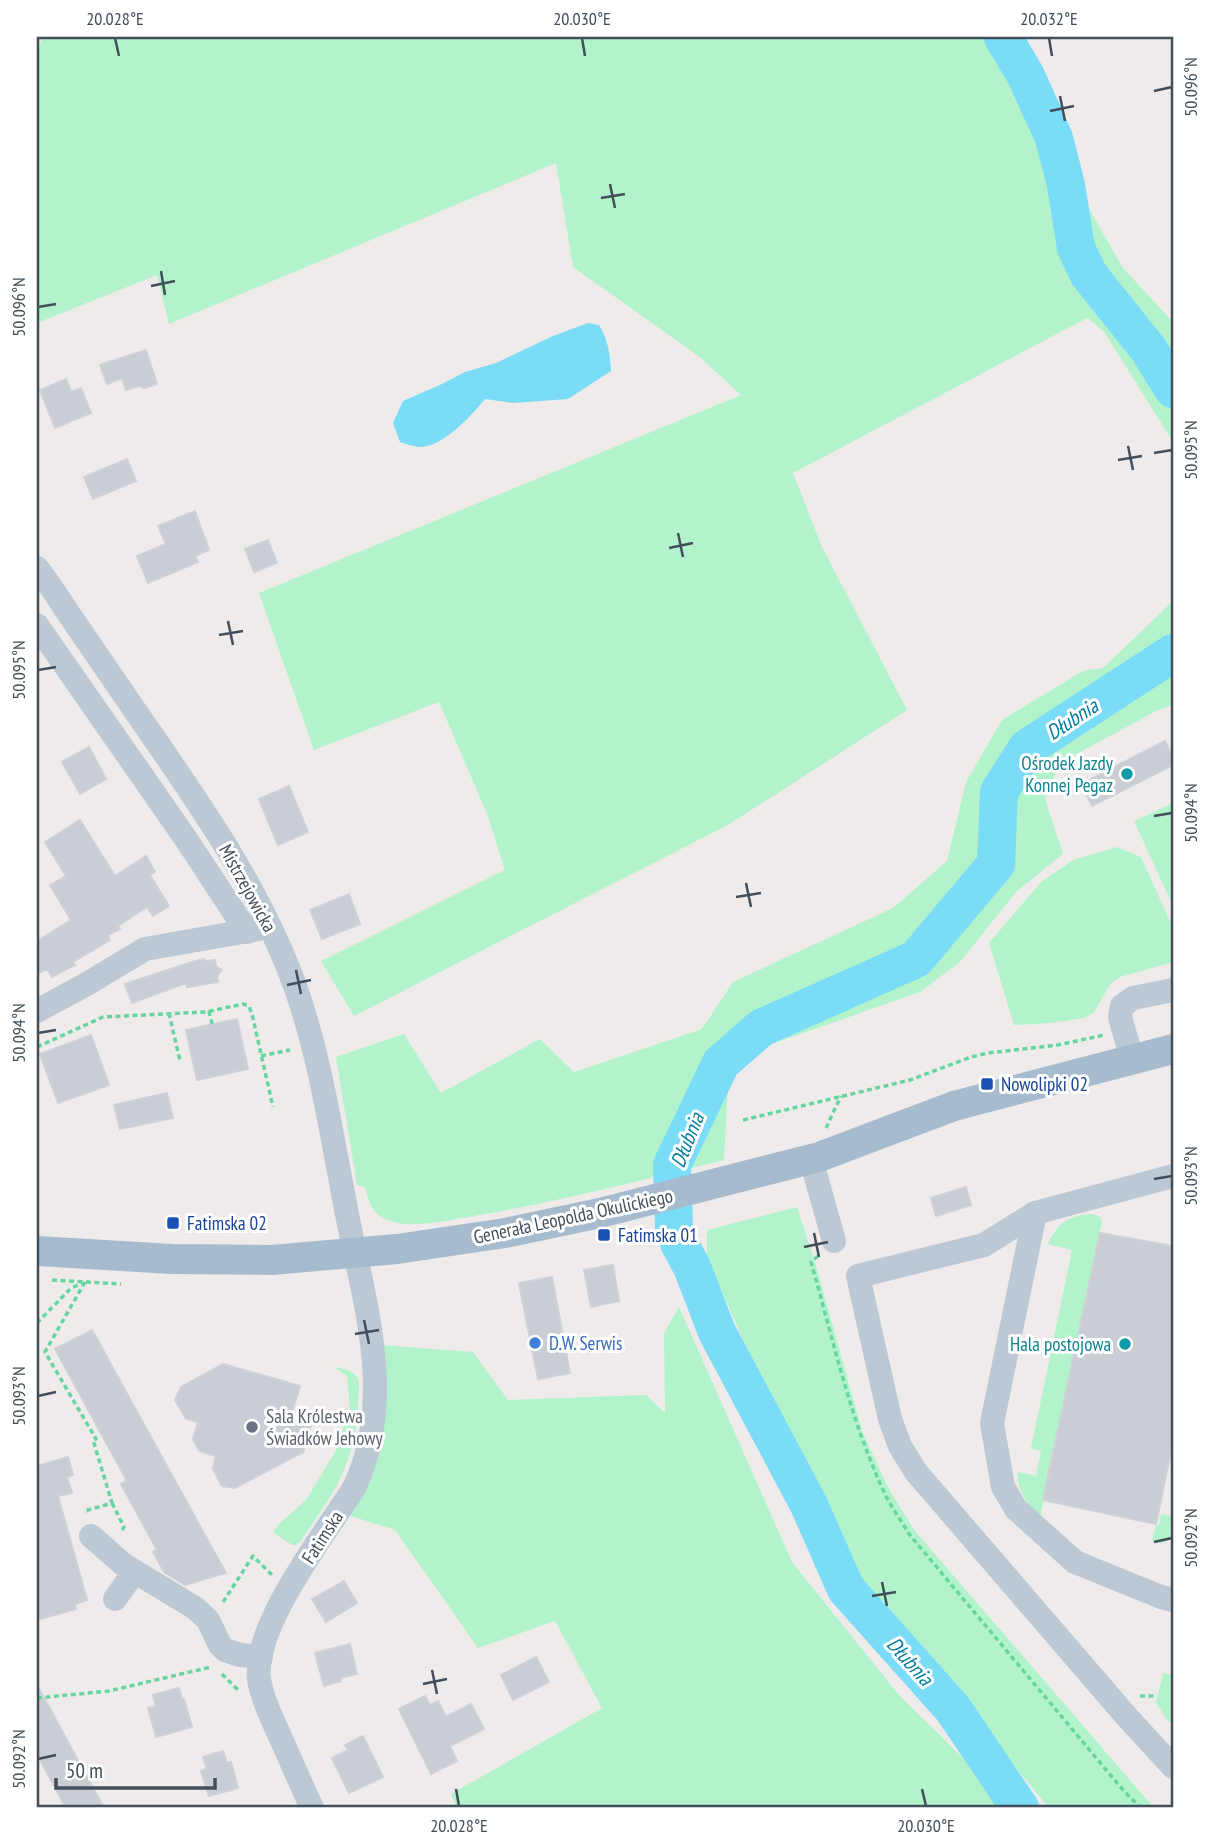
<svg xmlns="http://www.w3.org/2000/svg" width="1210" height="1845" viewBox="0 0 1210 1845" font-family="'PT Sans Narrow',sans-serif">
	<rect width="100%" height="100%" fill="#efebeb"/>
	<g fill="#b2f3cb">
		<path d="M42 37H985L1032 118 1088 207 1123 268 1173 322V442L1105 333 1087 318 793 473 822 547 907 710 728 825 354 1016 321 961 505 870 487 814 439 702 314 750 259 593 741 395 701 358 573 267 556 163 169 324 157 275 37 323V56Z"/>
		<path d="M1173 601V705L1158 710 1060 763 1045 799 1063 854 1016 892 960 962 920 992 749 1052 728 1083 724 1160C641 1180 558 1202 473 1216 449 1220 422 1227 398 1223 375 1218 370 1208 365 1187L357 1185 336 1057 404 1034 441 1093 540 1039 574 1072 702 1029 733 982 893 908 947 861 966 782 1002 720 1083 671 1103 668Z"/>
		<path d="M1173 803V906L1134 821Z"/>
		<path d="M1117 847 1141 857 1173 928V962L1120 977 1111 983 1094 1012 1084 1018 1051 1023 1014 1025 989 943 1041 882 1073 860Z"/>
		<path d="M797 1207 816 1266 863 1434 891 1493 915 1531 1154 1808H1049L863 1582 781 1422 736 1324 707 1256V1230Z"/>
		<path d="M1093 1214 1100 1217 1102 1222 1040 1518C1028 1505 1016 1490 1018 1472L1036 1476 1041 1451 1031 1448 1072 1250 1048 1244C1058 1222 1069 1215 1093 1214Z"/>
		<path d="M679 1307 792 1562 899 1695 969 1764 1000 1808H457L451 1794 602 1708 555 1621 478 1648 395 1530 351 1516 369 1479 381 1345 473 1352 508 1400 646 1395 665 1413 664 1333Z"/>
		<path d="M333 1366C344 1370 356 1370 359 1382 358 1413 356 1444 343 1472 332 1497 315 1519 300 1542L295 1545H292L273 1532 280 1523 306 1500 335 1452 350 1409 347 1376Z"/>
		<path d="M1161 1514 1173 1516C1173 1531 1173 1549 1152 1541L1156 1525H1159Z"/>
		<path d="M1163 1673 1173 1675V1726L1167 1720 1156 1703Z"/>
	</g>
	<path fill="#7adcf6" d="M588 323 599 325C608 340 610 353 611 371L568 399 513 403 485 399C472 415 445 445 422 447 415 447 406 444 400 442L393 423 403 401 442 384 465 372 496 363 553 336Z"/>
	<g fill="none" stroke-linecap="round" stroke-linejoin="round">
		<g stroke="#7adcf6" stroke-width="38">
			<path d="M1003 37 1026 76 1054 138 1066 185 1076 248 1089 275 1149 350 1173 389"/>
			<path d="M1020 1808 953 1709 846 1589 809 1505 717 1332 692 1267 679 1243 674 1226 672 1165 721 1063 761 1028 916 959 996 864 999 792 1027 748 1173 653"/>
		</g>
	</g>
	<g fill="#c9cdd4" stroke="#ced1d8" stroke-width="2">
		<path d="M146 350 157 384 144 388 139 386 126 390 122 378 107 384 100 365Z"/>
		<path d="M66 379 71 392 81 388 91 413 55 428 40 390Z"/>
		<path d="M127 459 136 481 93 499 84 477Z"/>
		<path d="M195 511 209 550 195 556 198 562 148 583 137 556 166 544 158 526Z"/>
		<path d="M268 540 277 563 254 572 245 549Z"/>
		<path d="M1165 741 1173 758V765L1092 806 1081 784Z"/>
		<path d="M89 747 106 779 80 794 62 762Z"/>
		<path d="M289 786 308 832 278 845 259 799Z"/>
		<path d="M80 820 115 876 146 856 155 872 150 875 169 906 153 916 147 907 118 926 120 929 108 935 110 940 73 962 75 965 52 977 47 969 37 974V941L71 920 50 885 66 876 45 842Z"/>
		<path d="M349 894 360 924 322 939 310 910Z"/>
		<path d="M204 959 205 961 215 960 216 966 222 970 217 976 218 982 187 987 186 983 132 1003 125 984 192 962Z"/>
		<path d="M237 1019 248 1069 197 1080 186 1030Z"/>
		<path d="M91 1035 109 1085 58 1103 40 1054Z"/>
		<path d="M167 1093 173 1118 120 1129 114 1105Z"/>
		<path d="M966 1187 971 1205 936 1216 931 1198Z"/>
		<path d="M1100 1233 1173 1246V1441L1156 1524 1043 1500Z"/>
		<path d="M613 1265 619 1301 591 1307 584 1270Z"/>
		<path d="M552 1277 570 1373 538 1379 519 1283Z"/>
		<path d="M92 1330 201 1528 226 1573 185 1585 164 1572 153 1552 157 1550 121 1484 127 1481 55 1349Z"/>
		<path d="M223 1364 300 1386 290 1419 311 1425 303 1452 235 1488 222 1486 213 1469 216 1456 199 1451 193 1439 198 1422 186 1419 175 1400 181 1387Z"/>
		<path d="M68 1457 73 1475 67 1477 72 1493 58 1496 87 1600 75 1604 76 1609 37 1620V1466Z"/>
		<path d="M344 1581 357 1603 326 1622 312 1599Z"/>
		<path d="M350 1644 357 1674 340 1678 341 1681 324 1686 315 1653Z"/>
		<path d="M536 1657 549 1682 513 1700 501 1675Z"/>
		<path d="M37 1685 104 1808H66L37 1754Z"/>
		<path d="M179 1688 182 1699H184L192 1727 156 1737 148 1708 156 1706 153 1695Z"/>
		<path d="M425 1696 430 1705 438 1701 446 1717 471 1704 484 1729 450 1746 457 1761 431 1774 399 1709Z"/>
		<path d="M363 1736 383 1777 349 1793 332 1758 348 1750 345 1745Z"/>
		<path d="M223 1751 227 1763 231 1762 238 1788 209 1796 201 1771 207 1769 203 1757Z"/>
	</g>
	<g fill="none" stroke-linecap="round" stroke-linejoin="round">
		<g stroke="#67d59f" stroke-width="3.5" stroke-dasharray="5 3.5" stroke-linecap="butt">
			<path d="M209 1011 212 1024"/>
			<path d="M169 1013 180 1061"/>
			<path d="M37 1047 103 1017 206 1012 243 1004 249 1006 252 1014 273 1107"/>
			<path d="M261 1056 290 1050"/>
			<path d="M743 1120 910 1080 971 1057 988 1053 1058 1045 1104 1035"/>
			<path d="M826 1128 841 1096"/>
			<path d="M818 1256 811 1262C833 1339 850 1419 884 1492 891 1507 901 1520 909 1534L1123 1790 1141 1808"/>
			<path d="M52 1280 121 1284"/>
			<path d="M85 1282 45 1352 96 1439 93 1440 112 1503 85 1511 86 1513"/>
			<path d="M37 1323 71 1288 83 1283"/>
			<path d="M112 1503 124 1527 121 1532"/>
			<path d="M223 1602 253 1556 273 1576"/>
			<path d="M222 1674 239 1691"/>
			<path d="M1140 1696H1155"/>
			<path d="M37 1698 109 1691 211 1667"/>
		</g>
		<g stroke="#bcc8d3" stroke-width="24">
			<path d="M37 568C50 584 61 603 73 620 94 651 115 681 136 712 196 799 259 886 295 986 323 1064 334 1153 351 1234 369 1318 393 1406 354 1488 325 1534 253 1625 259 1679 262 1698 271 1717 279 1734 290 1759 301 1784 312 1808"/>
			<path d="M37 625 186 839 247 932"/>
			<path d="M37 1011 85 985 145 949 259 929"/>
			<path d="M1132 1059 1120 1017 1122 1006 1133 998 1173 990"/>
			<path d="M811 1159 834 1241"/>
			<path d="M1173 1176 1035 1213 992 1423 1003 1487 1016 1509 1075 1562 1161 1597 1173 1600"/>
			<path d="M1035 1213 984 1245 858 1276 890 1419 900 1446 916 1472 1127 1717 1173 1767"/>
			<path d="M91 1536 124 1565 195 1608 208 1620 220 1645 225 1650 240 1655 261 1657"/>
			<path d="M115 1599 134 1572"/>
		</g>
		<path stroke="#a7bbcf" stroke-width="30" d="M37 1251 172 1259 272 1260 397 1249 505 1233 600 1213 819 1157 954 1106 1173 1049"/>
	</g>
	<path fill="none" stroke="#424f5b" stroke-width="2.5" d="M115 38 119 56M582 38 585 56M1049 38 1052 56M1154 91 1172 87M1060 96 1065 121M1050 111 1074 106M610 184 615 208M601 198 625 194M161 271 165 295M151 286 175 281M38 307 56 304M1128 446 1133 470M1154 453 1172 450M1118 460 1142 456M678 533 683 557M669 548 693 543M228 621 233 645M219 635 243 631M38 670 56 667M1154 816 1172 813M746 883 751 907M736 897 761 893M296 970 301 994M287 985 311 980M38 1033 56 1030M1154 1179 1172 1176M814 1233 819 1257M804 1247 828 1242M364 1320 369 1344M355 1334 379 1330M38 1396 56 1392M1154 1542 1172 1538M882 1582 887 1606M872 1596 896 1592M432 1670 437 1694M423 1684 447 1679M38 1759 56 1755M456 1789 459 1806M922 1789 926 1806"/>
	<g fill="#0f9aa8" stroke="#fff" stroke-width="2.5">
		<circle cx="1127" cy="774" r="7"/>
		<circle cx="1125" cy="1344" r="7"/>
	</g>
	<g fill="#1a4fb4" stroke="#fff" stroke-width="2.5">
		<rect x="980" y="1077" width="14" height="14" rx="3.5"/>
		<rect x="166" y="1216" width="14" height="14" rx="3.5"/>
		<rect x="597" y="1228" width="14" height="14" rx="3.5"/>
	</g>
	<circle fill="#3f7fe0" stroke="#fff" stroke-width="2.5" cx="535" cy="1343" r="7"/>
	<circle fill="#6b7280" stroke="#fff" stroke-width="2.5" cx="252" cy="1427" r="7"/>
	<g text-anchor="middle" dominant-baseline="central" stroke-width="6" stroke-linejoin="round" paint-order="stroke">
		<g font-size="19" fill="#0d838f" stroke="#fff" text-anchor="end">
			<text x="1113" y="763">Ośrodek Jazdy<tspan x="1113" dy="22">Konnej Pegaz</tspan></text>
			<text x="1111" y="1344">Hala postojowa</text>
		</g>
		<g font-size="19" fill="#424f5b" stroke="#fff">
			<text transform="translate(248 888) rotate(61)">Mistrzejowicka</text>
			<text transform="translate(573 1216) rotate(-12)">Generała Leopolda Okulickiego</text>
			<text transform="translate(322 1537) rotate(-57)">Fatimska</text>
		</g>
		<g font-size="19" fill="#164399" stroke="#fff" text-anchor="start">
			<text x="1001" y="1084">Nowolipki 02</text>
			<text x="187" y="1223">Fatimska 02</text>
			<text x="618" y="1235">Fatimska 01</text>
		</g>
		<g font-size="19" fill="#366cbe" stroke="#fff" text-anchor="start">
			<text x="549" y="1343">D.W. Serwis</text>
		</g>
		<g font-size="19" fill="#5b616d" stroke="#fff" text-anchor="start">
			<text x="266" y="1416">Sala Królestwa<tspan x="266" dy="22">Świadków Jehowy</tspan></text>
		</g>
		<g font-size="21" font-style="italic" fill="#027e9f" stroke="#fff">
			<text transform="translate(1072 719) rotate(-33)">Dłubnia</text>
			<text transform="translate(687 1140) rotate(-68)">Dłubnia</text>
			<text transform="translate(910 1661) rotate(48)">Dłubnia</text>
		</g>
	</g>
	<rect width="1210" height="1845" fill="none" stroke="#ffffff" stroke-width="77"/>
	<path d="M56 1778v10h159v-10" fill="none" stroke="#424f5b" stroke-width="3.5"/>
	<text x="66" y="1778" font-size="21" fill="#424f5b" stroke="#ffffff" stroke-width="5" paint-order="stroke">50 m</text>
	<rect x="38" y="38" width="1134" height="1768" fill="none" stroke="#424f5b" stroke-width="2.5"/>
	<g font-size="18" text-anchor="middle" fill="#424f5b">
		<text x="115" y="25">20.028°E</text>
		<text x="582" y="25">20.030°E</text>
		<text x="1049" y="25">20.032°E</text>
		<text transform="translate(1191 87) rotate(-90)" y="6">50.096°N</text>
		<text transform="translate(19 307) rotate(-90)" y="6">50.096°N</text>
		<text transform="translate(1191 450) rotate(-90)" y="6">50.095°N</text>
		<text transform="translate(19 670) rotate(-90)" y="6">50.095°N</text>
		<text transform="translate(1191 813) rotate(-90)" y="6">50.094°N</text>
		<text transform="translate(19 1033) rotate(-90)" y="6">50.094°N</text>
		<text transform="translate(1191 1176) rotate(-90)" y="6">50.093°N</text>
		<text transform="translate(19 1396) rotate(-90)" y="6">50.093°N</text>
		<text transform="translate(1191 1538) rotate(-90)" y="6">50.092°N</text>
		<text transform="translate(19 1759) rotate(-90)" y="6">50.092°N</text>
		<text x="459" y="1832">20.028°E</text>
		<text x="926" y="1832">20.030°E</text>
	</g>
</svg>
